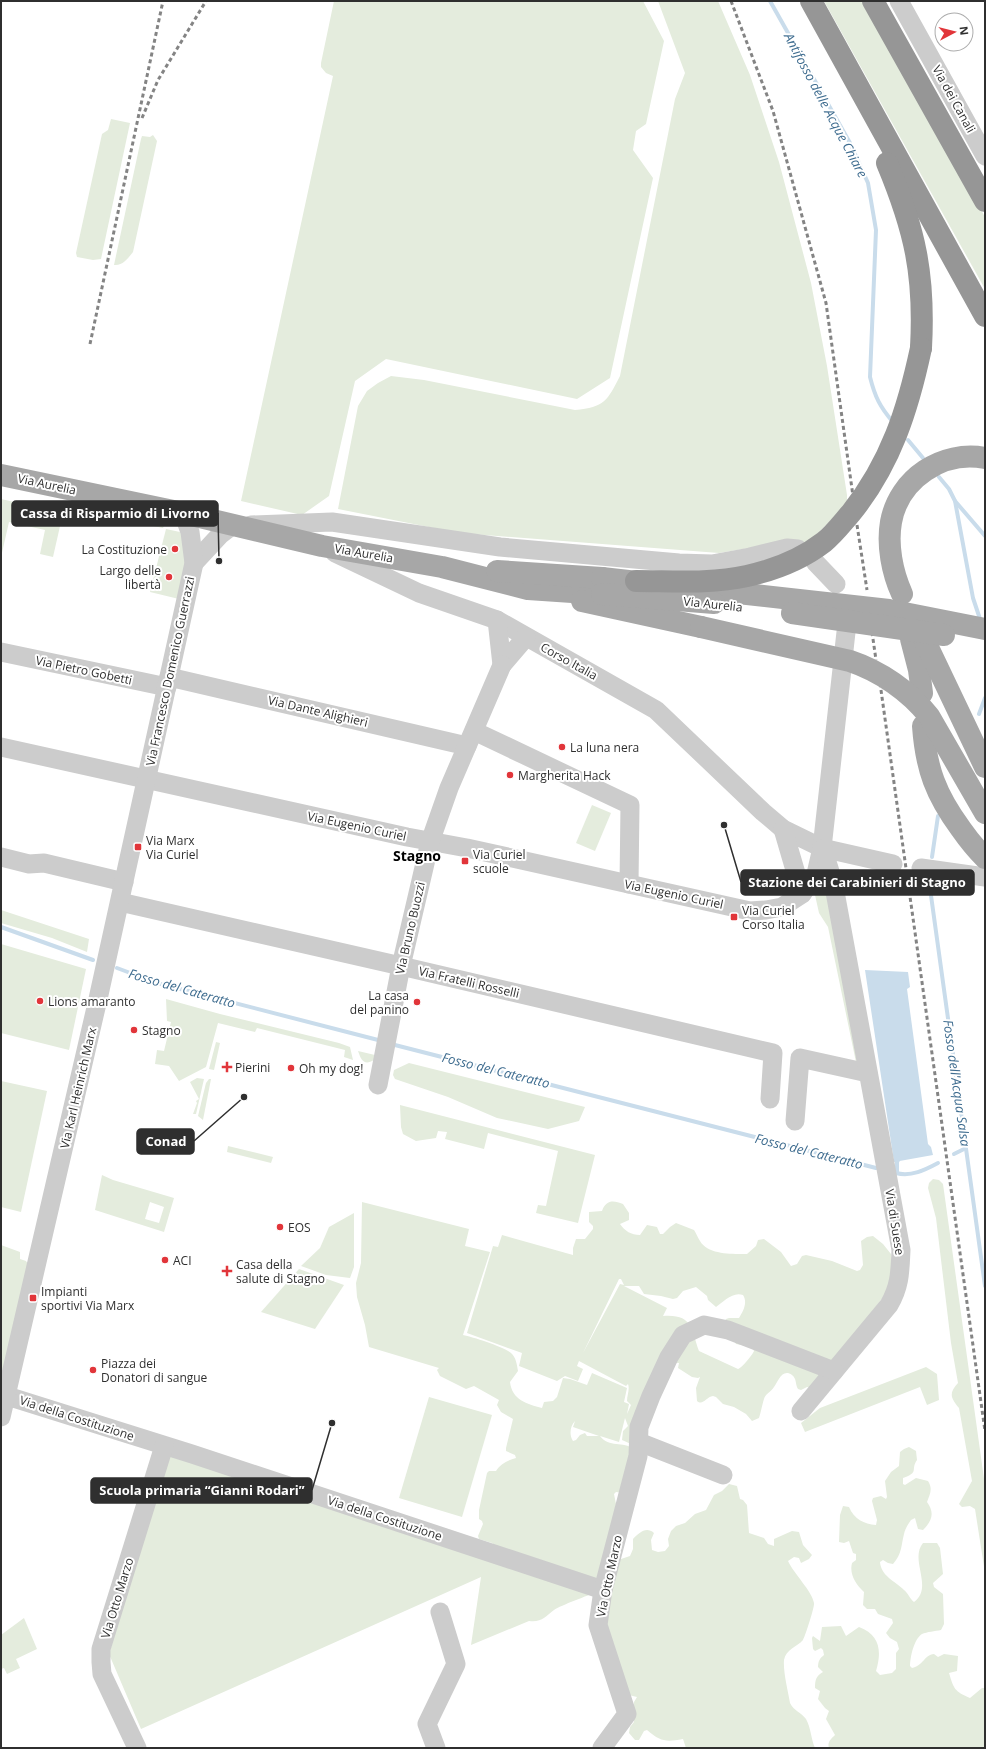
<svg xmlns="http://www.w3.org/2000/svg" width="986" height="1749" viewBox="0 0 986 1749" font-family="'Open Sans',sans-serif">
	<rect width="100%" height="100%" fill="#fff"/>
	<g fill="#e4ecdd" fill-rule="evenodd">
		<path d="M334 1H643L664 41 646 124 636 131 633 150 653 178 610 378 577 399 386 359 355 381 329 496 302 515 241 501 333 76 326 73 321 67V63Z"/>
		<path d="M658 1H718L750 75 779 162 811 283 827 366 847 495V504L816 535 800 546 790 541 719 553 459 533 338 509 358 406 367 391 378 383 391 376 424 380 575 410C605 407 607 401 620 376L675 99 685 73Z"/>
		<path d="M824 1H865L985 217V289Z"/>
		<path d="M111 119 130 123 101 259 93 260 77 257 76 253 102 134 108 130Z"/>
		<path d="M153 135 157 141 133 252C128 258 123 266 114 265L141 139 142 136 150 137Z"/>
		<path d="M1 499 63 513 53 557 40 554 45 530 9 522 1 557Z"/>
		<path d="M139 518 162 522 164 526 163 528 139 523 137 519Z"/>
		<path d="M166 529 180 532 187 549 179 599 150 592Z"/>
		<path d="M592 805 611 813 595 851 576 843Z"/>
		<path d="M821 888 827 890 862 1064 857 1067 828 927 819 913 815 895Z"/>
		<path d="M1 910 89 939 87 952 52 938 1 923Z"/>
		<path d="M1 944 86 969 69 1050 1 1033Z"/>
		<path d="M166 999 220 1014 339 1043 350 1047 353 1060 344 1057 345 1050 257 1028 255 1032 218 1023 206 1067 179 1081 169 1066 155 1064 157 1050 164 1051 171 1022 167 1021Z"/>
		<path d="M216 1042 220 1043 214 1070 209 1069Z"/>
		<path d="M358 1051 375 1055 374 1060C364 1066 361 1060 358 1051Z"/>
		<path d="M409 1063 585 1107 579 1121 548 1129 497 1118 448 1097 395 1079 393 1075 394 1070Z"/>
		<path d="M197 1078 204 1079 196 1114H193L197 1103 196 1101 199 1099 190 1082Z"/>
		<path d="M209 1079H211L203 1120 198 1116 206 1083Z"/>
		<path d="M1 1081 47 1091 21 1212 1 1207Z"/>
		<path d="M400 1105 595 1155 578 1223 536 1213 538 1205 546 1206 558 1151 488 1133 484 1149 445 1139 447 1132 438 1131 436 1138 416 1141 403 1134 401 1127Z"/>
		<path d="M228 1146 273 1157 271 1163 227 1152Z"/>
		<path d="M102 1175 113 1180 174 1198 164 1232 95 1210ZM150 1202 164 1207 159 1223 145 1219Z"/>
		<path d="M933 1179 939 1180 943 1184 985 1486V1573L975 1509 970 1506 962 1507 959 1504 972 1481 959 1408C950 1397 949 1393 958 1383L951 1343 936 1218 928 1188 929 1183Z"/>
		<path d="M362 1202 469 1229 465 1246 490 1252 463 1335C473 1337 504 1347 511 1353 516 1357 517 1365 518 1371L510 1382C512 1400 527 1404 542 1408L544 1402 553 1401 557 1397 563 1378 570 1379 587 1385 592 1373 627 1388 624 1402 629 1404 627 1414 631 1405 627 1401C627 1395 630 1389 628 1384L626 1386 579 1361 577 1366 583 1369 578 1381 565 1376 557 1381 519 1366 522 1353 467 1333 493 1246 498 1247 502 1235 573 1255V1248L576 1239H585L593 1229V1226L589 1222V1212L602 1211C606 1200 613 1200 623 1204L629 1213V1220L620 1224C625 1231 631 1235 640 1235L647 1225 657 1227 660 1234H663L670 1227 676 1223 694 1230C696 1233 698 1238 700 1241 708 1255 733 1254 747 1254L756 1246 758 1240 764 1239 781 1252 791 1266 797 1264 802 1256 806 1255 832 1261 857 1271 860 1270 863 1265 861 1241 867 1237 873 1236 883 1244 891 1254 893 1284 814 1389 807 1387 801 1390 798 1389C795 1384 797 1379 792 1375 782 1368 778 1382 774 1387 771 1392 765 1394 764 1399 762 1405 761 1412 759 1418L752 1421 746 1414 734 1407 723 1404 716 1397 713 1396C706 1397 703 1406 697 1401L696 1388 700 1377 698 1378 692 1377 678 1368 679 1363H675L631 1444 622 1440 623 1431 628 1426 625 1418 619 1442 600 1436C609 1448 623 1441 634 1449L624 1493 616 1492 614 1494 616 1504 604 1572 594 1580 497 1547 492 1543 479 1539 478 1536 483 1524 482 1521 479 1519V1510L487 1473 489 1471H496C500 1464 508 1460 516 1458L515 1455 506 1451V1448L513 1419 501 1412 497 1405 499 1400 474 1386 466 1389 440 1376 437 1370 439 1368 369 1347 365 1325 357 1297 356 1283 361 1263ZM619 1279H621L624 1285 620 1284 583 1353ZM624 1286H639L644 1294 661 1296 673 1299 677 1298 683 1291 696 1287 707 1296 708 1300 716 1307C723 1302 733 1291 743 1295 748 1303 743 1311 739 1318H729L726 1319 724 1323 736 1344 752 1347 754 1351C753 1354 742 1368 738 1369L699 1351C691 1329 693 1314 663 1316L667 1308ZM575 1421 573 1427 599 1436H587L585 1433 580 1435 576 1440 573 1441C569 1435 570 1426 575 1421Z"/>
		<path d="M354 1213V1267L350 1278 326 1275 301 1266 320 1248 329 1227Z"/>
		<path d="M1 1245 20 1252V1259L26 1261 32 1270 1 1375Z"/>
		<path d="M299 1269 344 1285 315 1329 261 1312Z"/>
		<path d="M926 1367 937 1374 939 1400 927 1405 920 1387 805 1432 801 1423 820 1408Z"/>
		<path d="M429 1397 492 1415 462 1517 399 1498Z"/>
		<path d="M909 1447 916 1451 917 1460C910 1470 920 1472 903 1478V1484L905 1485 916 1478 928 1481C933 1489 930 1494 927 1502 935 1513 932 1521 923 1530L918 1529 915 1518 911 1520C908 1524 905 1529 904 1534 901 1546 902 1554 893 1564L888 1563 883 1560 880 1562C881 1576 895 1581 904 1590 908 1593 910 1599 914 1602 934 1587 909 1560 923 1543H937L940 1548 943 1574 933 1583 934 1587 943 1594 944 1624 941 1630C935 1631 927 1632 922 1634 914 1639 910 1657 910 1666L912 1668C923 1666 924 1655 934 1654L938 1657 944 1654 958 1656 957 1671 949 1673C954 1689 954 1691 970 1698L982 1688H985V1748H829C827 1742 831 1739 835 1735L826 1719 829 1711 825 1708 818 1699 820 1691 815 1688C815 1680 816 1676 823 1672L818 1667C818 1661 820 1658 824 1655L823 1650 821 1648 815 1651 813 1649 812 1638 813 1636 820 1641 822 1627 841 1626 846 1636 859 1627C880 1635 882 1651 876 1671L880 1675 892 1673 896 1669V1653L899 1649 897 1642 890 1638 886 1633 893 1623 892 1619 878 1614 875 1609H867L863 1605 864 1592C856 1585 849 1574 852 1563L856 1560V1554L853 1553 849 1541 844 1543 839 1542 840 1515 843 1506 849 1507C854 1519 864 1524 876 1525L877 1520 872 1501 873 1498 881 1496 886 1499 887 1497 885 1481 891 1472 899 1466 900 1452 904 1449Z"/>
		<path d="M168 1451 598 1591C588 1596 561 1605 554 1610 546 1616 541 1623 529 1621L471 1645 481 1577 141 1729 109 1654Z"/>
		<path d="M729 1484 737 1486 740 1499 743 1500 747 1505 749 1533 764 1538 768 1544 774 1546V1539L792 1531 799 1532 803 1545 812 1555 809 1559 801 1563 799 1558 794 1557 788 1561C794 1574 812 1591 814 1603 815 1606 805 1637 803 1640 797 1647 786 1649 784 1660 783 1672 788 1691 790 1703 794 1711 801 1712 806 1719 811 1728 811 1739 815 1748H686L683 1739C666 1742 661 1742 647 1730L644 1731 639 1740H635L629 1733 630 1727 634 1722V1702L637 1697 620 1693 597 1615 618 1560 630 1556 633 1549V1539C639 1533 646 1526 654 1533L651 1540 652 1550 658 1552 665 1551 669 1546 668 1539 671 1531 676 1526 685 1523 695 1514 706 1510 714 1495 722 1491Z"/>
		<path d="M24 1618 37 1649 16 1659 20 1668 7 1674 4 1668 1 1669V1635Z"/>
	</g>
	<path fill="#c9dceb" d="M865 970 908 972 910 987 907 989 928 1144 931 1147 933 1155 894 1162Z"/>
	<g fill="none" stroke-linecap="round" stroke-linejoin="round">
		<g stroke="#c9dceb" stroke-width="4">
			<path d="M770 1 850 143 868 183 876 230 870 377C875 397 880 407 893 422"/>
			<path d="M908 440 923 458"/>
			<path d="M939 477 949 489 955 501 985 536"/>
			<path d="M955 501 973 598 981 622"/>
			<path d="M979 714 985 698"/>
			<path d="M932 857 938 816"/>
			<path d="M929 881 985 1286"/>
			<path d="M1 927 93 960"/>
			<path d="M117 968 157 983 382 1041"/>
			<path d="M391 1044 876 1168"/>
			<path d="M954 1154 966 1148"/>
			<path d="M896 1173C911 1177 925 1170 938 1163"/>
			<path d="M897 1173V1162L899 1158"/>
		</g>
		<g stroke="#ccc" stroke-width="19">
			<path d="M899 1 985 156"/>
			<path d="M251 525 332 522 500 547 679 563 712 564 750 557 787 548 798 549"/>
			<path d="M335 553 419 593 497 620 656 710 763 812 783 829 822 848 893 864"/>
			<path d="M815 562 836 584"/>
			<path d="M194 563 220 535 233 525"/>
			<path d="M497 620 502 665 526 637"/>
			<path d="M844 650 846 632"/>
			<path d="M1 652 167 687"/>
			<path d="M169 677 467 746"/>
			<path d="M474 731 630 805 629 884"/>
			<path d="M1 747 407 837 467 848 750 911 766 910 782 907 802 894 816 874 822 848 842 669"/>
			<path d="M783 829 802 894"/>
			<path d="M1 857 29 864 44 863 124 882"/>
			<path d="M921 868 985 877"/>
			<path d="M120 902 401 966 773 1053 770 1099"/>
			<path d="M378 1085 401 966 430 842 449 788 502 665"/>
			<path d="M795 1121 800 1058 868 1073"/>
			<path d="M1 1394 192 1454 603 1590"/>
			<path d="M801 1411 889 1305C900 1286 900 1272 901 1250L833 881 823 849"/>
			<path d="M1 1417 98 999 194 563 190 532 183 513"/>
			<path d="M639 1442 723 1475"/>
			<path d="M137 1748 102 1674 101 1662V1649L164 1446"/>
			<path d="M436 1748 427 1724 456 1664 440 1612"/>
			<path d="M602 1748 627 1714 598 1625 603 1590 638 1456 639 1427 651 1396 669 1357 683 1335 704 1325 728 1330 834 1371"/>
		</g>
		<g stroke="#a7a7a7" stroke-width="22">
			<path d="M1 475 183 513 322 546 442 567 528 589 602 594"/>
			<path d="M497 571 602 578"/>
			<path d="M902 594C892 572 887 545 891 522 899 478 943 450 985 458"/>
			<path d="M582 601 701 627"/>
			<path d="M911 639 919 670 922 693"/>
			<path d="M924 639 985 767"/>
			<path d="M923 726C926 769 936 795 961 829 968 839 976 849 985 858"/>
		</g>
		<g stroke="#969696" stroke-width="22">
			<path d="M811 1 985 316"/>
			<path d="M873 1 985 201"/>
			<path d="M887 163C915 230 925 275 921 348"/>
		</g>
		<g stroke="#848484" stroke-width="3" stroke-dasharray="4 3" stroke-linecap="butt">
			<path d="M731 1 773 111 826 303 853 496"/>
			<path d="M142 118 158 80 206 1"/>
			<path d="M90 344 163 1"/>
			<path d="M857 525 867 590"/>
			<path d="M872 632 876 660"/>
			<path d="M880 683 985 1431"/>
		</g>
		<g stroke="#a7a7a7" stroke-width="22">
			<path d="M602 578 655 584"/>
			<path d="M693 588 889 610 985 629"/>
			<path d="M602 594 714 603"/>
			<path d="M792 613 944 635"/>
			<path d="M701 627 850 661C880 671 909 691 929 716L985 813"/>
		</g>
		<path stroke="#969696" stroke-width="22" d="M636 581C672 581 711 584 747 576 774 570 802 559 824 542 834 534 843 522 851 513 891 463 908 409 921 348"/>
	</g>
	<g fill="#e1353a" stroke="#fff" stroke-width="1.5">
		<circle cx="175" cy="549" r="4"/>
		<circle cx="169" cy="577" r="4"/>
		<circle cx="562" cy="747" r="4"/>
		<circle cx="510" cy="775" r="4"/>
		<rect x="134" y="843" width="8" height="8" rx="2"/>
		<rect x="461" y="857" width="8" height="8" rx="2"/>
		<rect x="730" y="913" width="8" height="8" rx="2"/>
		<circle cx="40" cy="1001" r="4"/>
		<circle cx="417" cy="1002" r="4"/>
		<circle cx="134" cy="1030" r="4"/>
		<path d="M225 1061h4v4h4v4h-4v4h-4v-4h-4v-4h4z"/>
		<circle cx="291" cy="1068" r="4"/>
		<circle cx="280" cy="1227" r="4"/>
		<circle cx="165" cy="1260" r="4"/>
		<path d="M225 1265h4v4h4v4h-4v4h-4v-4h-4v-4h4z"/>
		<rect x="29" y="1294" width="8" height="8" rx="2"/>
		<circle cx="93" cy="1370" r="4"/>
	</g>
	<g text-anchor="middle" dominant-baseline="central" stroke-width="4" stroke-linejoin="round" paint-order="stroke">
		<g font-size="12" fill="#2f2f2f" stroke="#fff">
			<text transform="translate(954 99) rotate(61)">Via dei Canali</text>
			<text transform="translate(47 484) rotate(12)">Via Aurelia</text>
			<text transform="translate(364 553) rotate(10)">Via Aurelia</text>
			<text transform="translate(713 604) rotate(6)">Via Aurelia</text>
			<text transform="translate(569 661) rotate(29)">Corso Italia</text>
			<text transform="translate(84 670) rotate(12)">Via Pietro Gobetti</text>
			<text transform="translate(170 671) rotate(-78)">Via Francesco Domenico Guerrazzi</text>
			<text transform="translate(318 711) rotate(13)">Via Dante Alighieri</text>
			<text transform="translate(357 826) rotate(12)">Via Eugenio Curiel</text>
			<text transform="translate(674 894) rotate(12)">Via Eugenio Curiel</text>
			<text transform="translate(410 928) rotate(-77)">Via Bruno Buozzi</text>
			<text transform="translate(469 982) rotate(13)">Via Fratelli Rosselli</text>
			<text transform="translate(78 1088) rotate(-77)">Via Karl Heinrich Marx</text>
			<text transform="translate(895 1222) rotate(81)">Via di Suese</text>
			<text transform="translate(77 1418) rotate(18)">Via della Costituzione</text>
			<text transform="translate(385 1518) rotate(18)">Via della Costituzione</text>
			<text transform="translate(609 1576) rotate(-78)">Via Otto Marzo</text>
			<text transform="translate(117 1598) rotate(-73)">Via Otto Marzo</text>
		</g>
		<g font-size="12" fill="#2f2f2f" stroke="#fff" text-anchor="start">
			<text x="167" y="549" text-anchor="end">La Costituzione</text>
			<text x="161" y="570" text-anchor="end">Largo delle<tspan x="161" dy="14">libertà</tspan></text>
			<text x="570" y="747">La luna nera</text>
			<text x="518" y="775">Margherita Hack</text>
			<text x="146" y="840">Via Marx<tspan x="146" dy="14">Via Curiel</tspan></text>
			<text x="473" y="854">Via Curiel<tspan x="473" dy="14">scuole</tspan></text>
			<text x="742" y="910">Via Curiel<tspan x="742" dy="14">Corso Italia</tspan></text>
			<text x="409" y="995" text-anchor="end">La casa<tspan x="409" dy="14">del panino</tspan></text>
			<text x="48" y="1001">Lions amaranto</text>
			<text x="142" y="1030">Stagno</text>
			<text x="235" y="1067">Pierini</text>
			<text x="299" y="1068">Oh my dog!</text>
			<text x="288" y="1227">EOS</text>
			<text x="173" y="1260">ACI</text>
			<text x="236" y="1264">Casa della<tspan x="236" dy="14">salute di Stagno</tspan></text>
			<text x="41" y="1291">Impianti<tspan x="41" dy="14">sportivi Via Marx</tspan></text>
			<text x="101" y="1363">Piazza dei<tspan x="101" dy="14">Donatori di sangue</tspan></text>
		</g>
		<g font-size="13" font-style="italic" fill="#3e6c8f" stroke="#fff">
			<text transform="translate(826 105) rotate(62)">Antifosso delle Acque Chiare</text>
			<text transform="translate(182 988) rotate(16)">Fosso del Cateratto</text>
			<text transform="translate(496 1070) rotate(14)">Fosso del Cateratto</text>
			<text transform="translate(957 1083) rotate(82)">Fosso dell'Acqua Salsa</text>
			<text transform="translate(809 1151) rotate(14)">Fosso del Cateratto</text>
		</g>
		<g font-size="14" font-weight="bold" fill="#000" stroke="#fff">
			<text x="417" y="855">Stagno</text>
		</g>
	</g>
	<path fill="none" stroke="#2f2f2f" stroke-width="1.5" d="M219 561L218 513M724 825L741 882M244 1097L194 1141M332 1423L312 1490"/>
	<g fill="#2f2f2f" stroke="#fff" stroke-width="1.5">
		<circle cx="219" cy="561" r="4"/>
		<circle cx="724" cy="825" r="4"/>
		<circle cx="244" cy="1097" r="4"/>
		<circle cx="332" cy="1423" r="4"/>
	</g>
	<g fill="#2f2f2f" stroke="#2f2f2f" stroke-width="1.5">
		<rect x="12" y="501" width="206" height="25" rx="4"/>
		<rect x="741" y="870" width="233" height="25" rx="4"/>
		<rect x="137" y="1129" width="57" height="25" rx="4"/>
		<rect x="91" y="1478" width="221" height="25" rx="4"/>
	</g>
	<g font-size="13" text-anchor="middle" font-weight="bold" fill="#fff">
		<text x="115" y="518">Cassa di Risparmio di Livorno</text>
		<text x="857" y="887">Stazione dei Carabinieri di Stagno</text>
		<text x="166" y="1146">Conad</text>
		<text x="202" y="1495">Scuola primaria “Gianni Rodari”</text>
	</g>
	<rect width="986" height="1749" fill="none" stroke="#2f2f2f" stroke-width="4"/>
	<g transform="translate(954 32) rotate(83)"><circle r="19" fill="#ffffff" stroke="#acacac"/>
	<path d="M0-3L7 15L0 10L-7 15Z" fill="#e1353a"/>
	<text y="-6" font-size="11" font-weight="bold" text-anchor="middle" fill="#2f2f2f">N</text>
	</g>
</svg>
